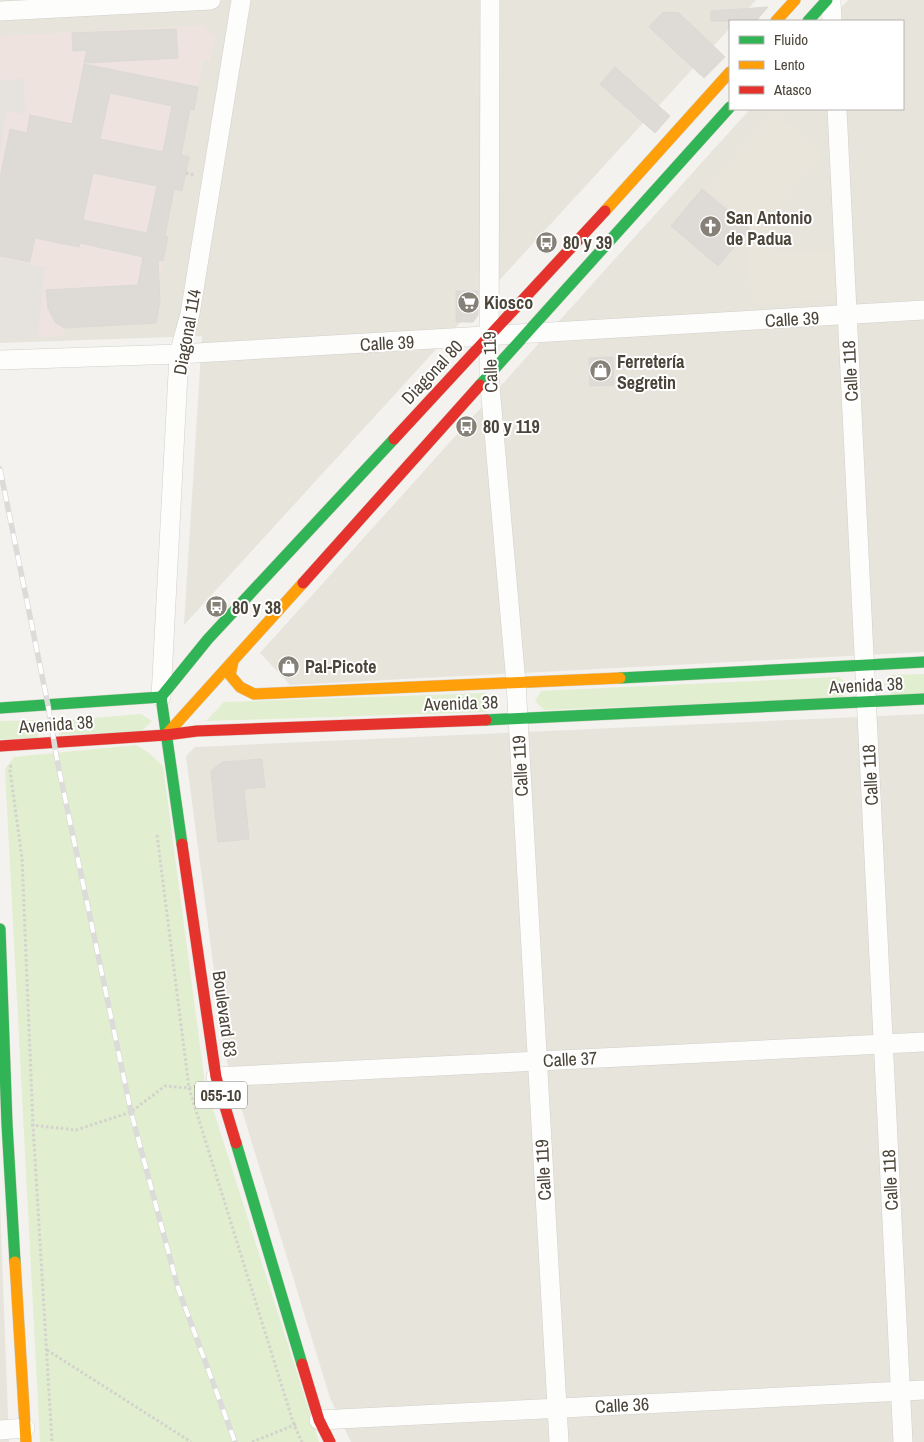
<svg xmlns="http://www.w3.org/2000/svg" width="924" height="1442" viewBox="0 0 924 1442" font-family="'Archivo Narrow',sans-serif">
	<rect width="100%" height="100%" fill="#f4f2ee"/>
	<g fill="#e7e4dc">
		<path d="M0 0H756L737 21H730V28L184 625 202 336 0 343Z"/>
		<path d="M848 0H924V652L290 685 260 653 750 109H903V21H829Z"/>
		<path d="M924 714V1442H351L330 1398 225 1055 186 756 195 747Z"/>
		<path d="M0 1202 9 1442H0Z"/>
	</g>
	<path fill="#eae5da" d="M775 113 823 154 769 215 772 253 832 250 836 295 832 301 752 304 747 253 756 232 743 229 745 220 706 188Z"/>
	<path fill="#eee3df" d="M204 25 215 37 210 61 203 60 194 110H190L181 155 189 157 182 191 174 190 165 236 168 237 159 284 160 301 156 323 64 328V336L0 339V36Z"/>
	<g fill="#e1eecf">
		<path d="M924 674V693L892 695 884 685 891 675Z"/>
		<path d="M839 677 850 686 842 698 544 710 535 701 541 691Z"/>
		<path d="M485 693 494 701 486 712 206 721 224 702Z"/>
		<path d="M141 714 152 721 142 731 59 735 57 721Z"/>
		<path d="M37 720 38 738 0 739V721Z"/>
		<path d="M136 745 149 753 163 766 205 1084 319 1442H40L5 769 14 757Z"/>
	</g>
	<g fill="#e6e3df">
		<path d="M24 79 25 113 6 112 0 155V80Z"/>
		<path d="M0 257 45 267 38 338 0 339Z"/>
	</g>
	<g fill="#dedbd6" stroke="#dcd9d4" fill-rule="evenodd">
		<path d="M768 7 756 21H711V11Z"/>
		<path d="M663 12 679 13 725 57 704 78 649 27Z"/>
		<path d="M176 29 178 58 84 63 87 50 73 51 72 33Z"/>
		<path d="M84 64 198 87 194 110 190 109 181 155 189 157 182 191 174 189 165 236 168 237 163 261 158 260 160 301 156 323 64 328 55 322 48 308 46 290 138 285 143 257 80 243 79 247 35 238 30 262 0 256V178L10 129 27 133 30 115 72 124ZM110 93 172 106 163 152 100 139ZM93 173 157 186 147 233 83 220Z"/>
		<path d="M615 67 670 116 655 133 600 84Z"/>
		<path d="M702 189 750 229 718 266 671 226Z"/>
		<path d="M456 291H478V315L473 322H456Z"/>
		<path d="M613 357 614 385 590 386 589 358Z"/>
		<path d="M262 759 265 787 244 789 249 839 218 842 211 771 222 762Z"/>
	</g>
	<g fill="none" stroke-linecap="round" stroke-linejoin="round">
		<defs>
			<g id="street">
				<path d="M490 0 489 375 516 683 559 1442"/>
				<path d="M831 0 832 21"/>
				<path d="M0 11 211 0"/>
				<path d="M837 109 903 1442"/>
				<path d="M0 360 179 354 924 310"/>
				<path d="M161 697 179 354 190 314 241 0"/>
				<path d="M216 1077 924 1042"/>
				<path d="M319 1420 924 1390"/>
				<path d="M0 1430 25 1428"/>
			</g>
			<g id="fast">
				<path d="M808 21 827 0"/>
				<path d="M480 385 730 107"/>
				<path d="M620 678 924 662"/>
				<path d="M161 697 208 639 394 439"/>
				<path d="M0 708 161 697 182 844"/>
				<path d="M486 720 924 699"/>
				<path d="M0 929 7 1124 15 1262"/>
				<path d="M236 1143 302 1364"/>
			</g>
			<g id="slow">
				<path d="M776 21 795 0"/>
				<path d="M605 211 730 72"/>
				<path d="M233 661 230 675 240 687 254 694 620 678"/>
				<path d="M166 735 303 583"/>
				<path d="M15 1262 26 1442"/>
			</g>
			<g id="jam">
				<path d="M394 439 605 211"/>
				<path d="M303 583 480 385"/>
				<path d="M166 735 197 731 486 720"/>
				<path d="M0 746 166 735"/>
				<path d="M182 844 216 1077 236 1143"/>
				<path d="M302 1364 319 1420 330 1442"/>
			</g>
		</defs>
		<use href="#street" stroke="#d2d0cb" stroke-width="20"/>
		<use href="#fast" stroke="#d3cfc5" stroke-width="12"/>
		<use href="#slow" stroke="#d3cfc5" stroke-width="12"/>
		<use href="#jam" stroke="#d3cfc5" stroke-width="12"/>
		<g stroke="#d3d2cc" stroke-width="3" stroke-dasharray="2.5 2.5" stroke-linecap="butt">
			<path d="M186 173 195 175"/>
			<path d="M11 765 10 770 22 858 33 1125 52 1442"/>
			<path d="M157 835 189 1088 294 1425 302 1442"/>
			<path d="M31 1125 76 1130 131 1112 165 1086 189 1088 197 1086"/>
			<path d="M47 1350 191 1442"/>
			<path d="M252 1442 297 1424"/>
		</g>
		<use href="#street" stroke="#fdfdfc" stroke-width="19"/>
		<use href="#fast" stroke="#30b455" stroke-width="11"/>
		<use href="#slow" stroke="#ff9f0a" stroke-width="11"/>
		<use href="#jam" stroke="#e5322d" stroke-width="11"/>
		<defs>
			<path id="rail" d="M0 469 48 705 57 760 131 1112 178 1288 235 1442"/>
		</defs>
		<use href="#rail" stroke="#dbdbda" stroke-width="5.5"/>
		<use href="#rail" stroke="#fff" stroke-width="4" stroke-dasharray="11" stroke-linecap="butt"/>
	</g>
	<defs>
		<symbol id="church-disc" viewBox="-11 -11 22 22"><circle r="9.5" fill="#868178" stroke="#fff"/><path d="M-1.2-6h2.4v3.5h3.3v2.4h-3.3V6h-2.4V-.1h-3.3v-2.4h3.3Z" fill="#fff"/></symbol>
		<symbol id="bus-disc" viewBox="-11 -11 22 22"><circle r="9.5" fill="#868178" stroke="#fff"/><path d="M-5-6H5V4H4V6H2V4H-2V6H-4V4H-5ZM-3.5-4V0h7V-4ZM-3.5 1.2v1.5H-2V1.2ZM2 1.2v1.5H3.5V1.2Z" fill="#fff"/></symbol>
		<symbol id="supermarket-disc" viewBox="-11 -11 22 22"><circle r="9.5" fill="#868178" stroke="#fff"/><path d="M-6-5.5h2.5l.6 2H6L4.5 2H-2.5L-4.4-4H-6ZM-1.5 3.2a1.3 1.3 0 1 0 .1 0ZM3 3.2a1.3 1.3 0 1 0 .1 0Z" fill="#fff"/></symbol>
		<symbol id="shop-disc" viewBox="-11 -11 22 22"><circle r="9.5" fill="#868178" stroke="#fff"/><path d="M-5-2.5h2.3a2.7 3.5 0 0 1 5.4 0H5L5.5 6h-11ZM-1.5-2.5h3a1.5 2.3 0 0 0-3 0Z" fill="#fff"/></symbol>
	</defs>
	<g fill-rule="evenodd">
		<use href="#church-disc" x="698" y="214" width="25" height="25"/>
		<use href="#bus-disc" x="534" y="230" width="25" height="25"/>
		<use href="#supermarket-disc" x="456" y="290" width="25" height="25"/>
		<use href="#shop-disc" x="588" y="358" width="25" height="25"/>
		<use href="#bus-disc" x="454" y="414" width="25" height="25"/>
		<use href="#bus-disc" x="204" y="594" width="25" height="25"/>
		<use href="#shop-disc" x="276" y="654" width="25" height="25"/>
	</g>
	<g text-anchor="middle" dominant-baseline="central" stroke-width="4" stroke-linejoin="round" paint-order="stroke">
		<rect fill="#fff" stroke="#817c74" stroke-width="1" x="195" y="1081.5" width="52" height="27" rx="4"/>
		<g font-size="16" font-weight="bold" fill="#4b4439">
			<text x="221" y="1095">055-10</text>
		</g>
		<g font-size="18" font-weight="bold" fill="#4b4439" stroke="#fff" text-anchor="start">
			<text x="726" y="217">San Antonio<tspan x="726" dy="21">de Padua</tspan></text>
			<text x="563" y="242">80 y 39</text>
			<text x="484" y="302">Kiosco</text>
			<text x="617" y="361">Ferretería<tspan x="617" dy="21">Segretin</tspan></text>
			<text x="483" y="426">80 y 119</text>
			<text x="232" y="607">80 y 38</text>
			<text x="305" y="666">Pal-Picote</text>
		</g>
		<g font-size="18" fill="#4b4439" stroke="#fff">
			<text transform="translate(792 319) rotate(-3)">Calle 39</text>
			<text transform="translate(187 332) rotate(-80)">Diagonal 114</text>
			<text transform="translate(387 343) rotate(-3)">Calle 39</text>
			<text transform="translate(490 362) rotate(-92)">Calle 119</text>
			<text transform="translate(850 371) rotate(-93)">Calle 118</text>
			<text transform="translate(432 372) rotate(-47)">Diagonal 80</text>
			<text transform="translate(866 685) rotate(-3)">Avenida 38</text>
			<text transform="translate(461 703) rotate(-2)">Avenida 38</text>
			<text transform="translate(56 724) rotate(-4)">Avenida 38</text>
			<text transform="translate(520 766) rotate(-93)">Calle 119</text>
			<text transform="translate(870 775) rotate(-93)">Calle 118</text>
			<text transform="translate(225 1014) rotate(82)">Boulevard 83</text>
			<text transform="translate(570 1059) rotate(-3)">Calle 37</text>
			<text transform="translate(543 1170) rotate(-93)">Calle 119</text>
			<text transform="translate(890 1180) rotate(-93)">Calle 118</text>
			<text transform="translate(622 1405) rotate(-3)">Calle 36</text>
		</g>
	</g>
	<rect x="729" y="20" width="175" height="90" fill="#ffffff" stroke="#b7b4b0"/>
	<rect x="739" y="36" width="25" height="8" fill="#30b455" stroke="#b7b4b0"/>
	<text x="774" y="45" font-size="15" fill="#4b4439">Fluido</text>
	<rect x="739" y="61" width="25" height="8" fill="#ff9f0a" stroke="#b7b4b0"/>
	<text x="774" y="70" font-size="15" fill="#4b4439">Lento</text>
	<rect x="739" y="86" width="25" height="8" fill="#e5322d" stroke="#b7b4b0"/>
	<text x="774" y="95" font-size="15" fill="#4b4439">Atasco</text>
</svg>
